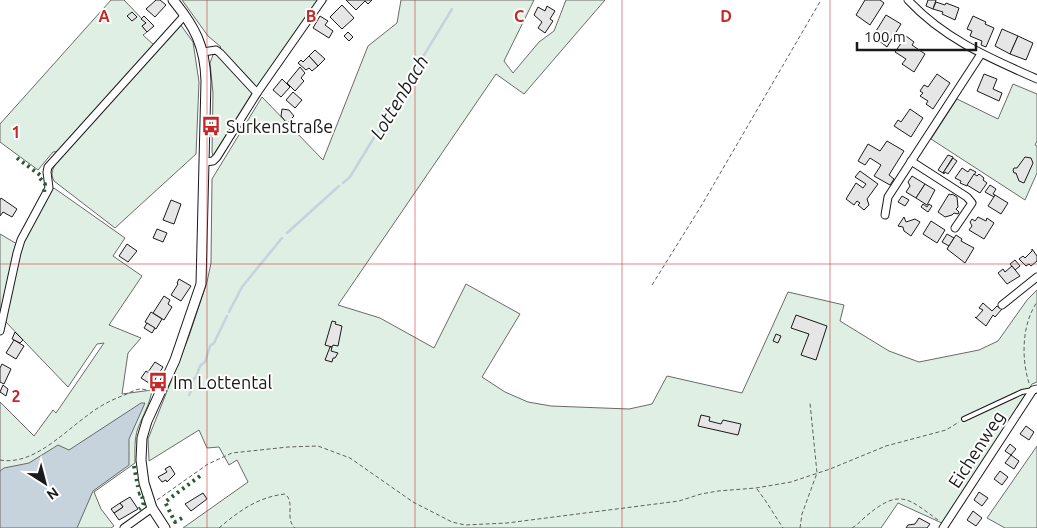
<svg xmlns="http://www.w3.org/2000/svg" width="1037" height="528" viewBox="0 0 1037 528" font-family="Ubuntu,sans-serif">
	<rect width="100%" height="100%" fill="#fff"/>
	<g fill="#e0efe3" stroke="#6a6a6a">
		<path d="M111 0H124L146 23 142 26 147 32 143 35 155 46 61 151 53 152 38 170 0 142V124Z"/>
		<path d="M182 0H327L253 94 217 153 213 156 212 152 213 93 210 63 213 55 221 47 208 36Z"/>
		<path d="M401 0H534L504 61 513 73 539 42 554 31 566 0H605L524 94 496 74 338 305 380 318 434 348 466 284 520 314 482 377 505 392 528 402 551 406 629 409 652 404 667 376 742 393 788 292 844 305 840 321 889 351 919 362 979 350 998 341 1027 300 1037 290V382L1032 384 1006 428 944 524 898 503 881 528H183L248 482 237 460 229 465 219 447 207 448 199 430 149 461 148 439 189 336 207 282 211 263 212 179 262 97 323 160 368 46 397 23Z"/>
		<path d="M180 24 193 42 199 82 196 154 115 228 54 181C50 173 53 169 56 163Z"/>
		<path d="M1013 84 1037 94V141L1035 145 1037 146V173L1025 200 931 139 957 99 998 119Z"/>
		<path d="M54 188 125 238 113 256 142 276 109 325 141 338 128 353 122 394 152 390C150 404 143 415 138 428 134 439 135 452 135 463L94 492 101 509 114 526 111 528H0V402L34 436 53 410 56 413 104 343 97 344 68 387 3 319 17 253 50 191Z"/>
		<path d="M0 234 17 244 0 321Z"/>
		<path d="M1037 446V528H1005L987 518Z"/>
	</g>
	<path fill="#c6d2dc" stroke="#6a6a6a" d="M141 403H145L129 439V465L93 491 77 528H0V471L4 468 29 463 58 445 69 450Z"/>
	<g fill="none" stroke-linecap="round" stroke-linejoin="round">
		<g stroke="#c6d2dc" stroke-width="2.5">
			<path d="M343 183 350 177 452 9"/>
			<path d="M287 233 339 186"/>
			<path d="M229 312 242 287 282 238"/>
			<path d="M189 395 192 389 193 380 196 377 200 366 205 362 210 346 214 343 227 316"/>
		</g>
	</g>
	<g fill="#e6e6e6" stroke="#1a1a1a">
		<path d="M156 0H160L166 5 155 17 146 9Z"/>
		<path d="M346 0H372L368 4 365 1 356 10Z"/>
		<path d="M865 0H880L884 3 870 25 856 15Z"/>
		<path d="M928 0H936L933 9 926 6Z"/>
		<path d="M936 2 945 5 946 3 959 8 955 20 942 14 943 12 933 9Z"/>
		<path d="M342 5 354 18 342 29 330 17Z"/>
		<path d="M547 6 555 11 550 19 553 21 545 33 538 28 542 22 534 15 538 7 545 11Z"/>
		<path d="M132 12 137 17 132 21 127 16Z"/>
		<path d="M886 15 901 24 887 47 873 36Z"/>
		<path d="M144 16 154 26 147 32 142 26 146 23 141 19Z"/>
		<path d="M320 16 328 21 325 25 333 31 329 38 313 28Z"/>
		<path d="M973 16 986 22 985 24 994 28 986 47 981 45 982 41 970 36 972 31 967 29Z"/>
		<path d="M1002 29 1018 36 1010 54 995 46Z"/>
		<path d="M348 32 353 37 349 41 344 36Z"/>
		<path d="M906 36 914 42 912 45 925 54 914 72 902 64 906 59 895 52Z"/>
		<path d="M1018 36 1033 43 1026 60 1010 54Z"/>
		<path d="M315 50 325 59 318 66 309 56Z"/>
		<path d="M309 56 318 66 312 71 309 68 306 70 298 63 301 60 303 62Z"/>
		<path d="M300 67 305 73 301 78 304 81 295 91 287 83Z"/>
		<path d="M937 74 950 83 933 109 926 104 928 101 920 96 923 93 920 91 924 85 928 87Z"/>
		<path d="M984 74 997 79 993 89 1002 93 999 101 977 91Z"/>
		<path d="M282 79 290 87 281 97 273 90Z"/>
		<path d="M293 92 302 100 295 108 286 100Z"/>
		<path d="M282 109 289 110 294 116 287 123 281 116Z"/>
		<path d="M910 109 923 118 911 137 894 126 898 120 901 122Z"/>
		<path d="M887 141 904 151 889 175 894 179 890 185 874 176 881 165 870 158 865 165 858 161 868 144 880 151Z"/>
		<path d="M948 155 953 157 943 173 938 170Z"/>
		<path d="M1025 157 1031 158 1033 163 1024 183 1019 181 1016 173H1014L1013 170 1014 168H1017Z"/>
		<path d="M953 158 957 161 948 174 945 172 944 174 943 173Z"/>
		<path d="M962 168 968 172 970 169 976 172 967 186 960 183 961 181 955 178Z"/>
		<path d="M860 171 878 184 867 199 869 205 864 210 858 205 860 203 857 201 854 205 846 199 856 183 863 188 866 184 855 177Z"/>
		<path d="M974 174 977 176 979 174 984 178 983 180 987 183 980 193 967 185Z"/>
		<path d="M912 176 925 184 916 198 906 192 910 186 908 182Z"/>
		<path d="M925 184 935 190 927 205 916 198Z"/>
		<path d="M990 185 996 189 993 194 995 195 994 197 985 192Z"/>
		<path d="M949 194 951 195 952 194 957 197 958 207 956 209 959 212 958 214 954 213 952 215 945 217 938 212Z"/>
		<path d="M995 195 1008 203 1001 214 988 206Z"/>
		<path d="M902 196 909 200 905 206 898 202Z"/>
		<path d="M1 198 17 209 12 217 3 212 0 216V200Z"/>
		<path d="M171 200 181 204 174 224 163 220Z"/>
		<path d="M923 204 927 207 929 204 932 206 928 212 921 207Z"/>
		<path d="M904 217 906 222 915 219 920 222 911 236 904 231 903 227 898 226Z"/>
		<path d="M978 217 986 221 987 218 994 223 984 239 969 230 972 226 970 222 972 219 975 221Z"/>
		<path d="M931 221 945 230 937 243 923 234Z"/>
		<path d="M157 229 167 233 163 242 153 238Z"/>
		<path d="M947 234 954 238 949 246 942 242Z"/>
		<path d="M956 235 962 239 961 241 974 248 965 263 947 249Z"/>
		<path d="M127 244 137 251 128 262 119 256Z"/>
		<path d="M1032 249 1037 256V261L1031 266 1029 264 1026 266 1019 259 1023 256 1025 258 1032 251Z"/>
		<path d="M1015 260 1020 266 1015 270 1010 264Z"/>
		<path d="M1012 266 1020 276 1007 284 998 273 1003 269 1005 272Z"/>
		<path d="M179 279 191 286 181 301 171 295 178 284 177 283Z"/>
		<path d="M164 296 170 300 168 304 172 307 164 320 153 313Z"/>
		<path d="M983 303 992 311 997 306 1002 309 995 317 993 315 986 326 975 317 976 318 983 310 979 308Z"/>
		<path d="M151 312 162 319 156 329 145 322Z"/>
		<path d="M796 315 827 326 816 360 801 355 809 334 791 328Z"/>
		<path d="M332 321 336 322 335 324 342 326 338 346 333 345 332 347 325 345Z"/>
		<path d="M147 323 155 328 152 333 144 328Z"/>
		<path d="M15 332 23 340 20 343 12 339Z"/>
		<path d="M776 334 781 336 778 343 773 341Z"/>
		<path d="M14 340 24 346 16 359 6 353Z"/>
		<path d="M330 347H332L331 351 338 353 335 358H333L332 362 325 360Z"/>
		<path d="M155 362 163 367 156 378 148 372Z"/>
		<path d="M2 364 11 369 4 384 0 382V368Z"/>
		<path d="M146 371 156 378 152 385 141 378Z"/>
		<path d="M3 385 8 389 6 396 0 392Z"/>
		<path d="M701 415 710 417 709 421 721 424 723 420 741 424 738 435 698 426Z"/>
		<path d="M1026 426 1034 432 1029 440 1020 434Z"/>
		<path d="M1010 444 1016 449 1011 455 1005 451Z"/>
		<path d="M1011 455 1019 461 1014 469 1005 463Z"/>
		<path d="M170 466 175 474 167 482 166 480 162 482 158 477 167 472 165 469Z"/>
		<path d="M1000 471 1008 477 1002 485 994 479Z"/>
		<path d="M979 492 988 498 982 506 974 500Z"/>
		<path d="M203 493 207 499 191 511 185 504Z"/>
		<path d="M130 497 138 509 119 520 114 513 123 507 120 503Z"/>
		<path d="M120 503 123 507 114 513 111 509Z"/>
		<path d="M973 511 982 518 976 526 967 520Z"/>
		<path d="M919 518 930 524 927 528H906L908 525 915 524Z"/>
	</g>
	<g fill="none" stroke-linecap="round" stroke-linejoin="round">
		<defs>
			<path id="service" d="M964 419 1022 392 1033 390"/>
			<g id="minor">
				<path d="M908 0C944 39 990 58 1037 79"/>
				<path d="M203 52 216 50 220 53 257 93"/>
				<path d="M911 161 967 197 972 203 955 228"/>
				<path d="M205 162 213 161 217 157 257 93 322 0"/>
				<path d="M885 215 888 197 981 54"/>
				<path d="M1002 305 1037 277"/>
				<path d="M0 331 17 253 21 240 49 188 47 172 48 167 185 15"/>
				<path d="M124 528 152 508"/>
				<path d="M943 528 1033 390 1037 389"/>
			</g>
			<path id="tertiary" d="M165 528 152 508 144 483 141 460 142 438 147 421 175 360 201 284 206 81C205 46 195 27 173 0"/>
		</defs>
		<use href="#service" stroke="#1a1a1a" stroke-width="6"/>
		<use href="#minor" stroke="#1a1a1a" stroke-width="9"/>
		<use href="#tertiary" stroke="#1a1a1a" stroke-width="11"/>
		<g stroke="#5f5f5f" stroke-width="1" stroke-dasharray="4 2.5" stroke-linecap="butt">
			<path d="M652 285 700 208 821 0"/>
			<path d="M1029 383C1021 358 1022 324 1037 302"/>
			<path d="M0 460C33 466 64 432 88 415 98 407 111 400 122 396 128 394 135 389 141 389 144 389 149 391 152 391"/>
			<path d="M757 489 765 500 783 528"/>
			<path d="M157 500 208 464 232 453 288 447 318 446 350 458 413 502 452 522 465 525 507 523 679 501 701 494 718 491 756 488 791 482 830 469 886 446 946 430 959 422"/>
			<path d="M219 528C239 511 258 497 285 494 296 503 284 518 295 528"/>
			<path d="M800 528 802 514 817 473 810 403"/>
			<path d="M852 528C859 524 864 517 870 513 901 488 910 500 938 520"/>
		</g>
		<use href="#service" stroke="#fff" stroke-width="4"/>
		<use href="#minor" stroke="#fff" stroke-width="7"/>
		<use href="#tertiary" stroke="#fff" stroke-width="9"/>
		<g stroke="#2b5a34" stroke-width="4" stroke-dasharray="2.5 4" stroke-linecap="butt">
			<path d="M17 158 40 175 39 177 45 184 44 193"/>
			<path d="M134 466 138 487"/>
			<path d="M138 494 141 493C143 500 146 505 139 509"/>
			<path d="M182 518 175 522 165 502 200 476"/>
		</g>
	</g>
	<path fill="none" stroke="#c62828" stroke-width="1" stroke-opacity="0.55" d="M207 0V528M415 0V528M622 0V528M830 0V528M0 264H1037"/>
	<defs>
		<symbol id="bus-bare" viewBox="-9 -9 18 18"><path d="M-5-6H5V4H4V6H2V4H-2V6H-4V4H-5ZM-3.5-4V0h7V-4ZM-3.5 1.2v1.5H-2V1.2ZM2 1.2v1.5H3.5V1.2Z" fill="#c62828" stroke="#fff" stroke-width="2.5" paint-order="stroke"/></symbol>
	</defs>
	<g fill-rule="evenodd">
		<use href="#bus-bare" x="197" y="112" width="28" height="28"/>
		<use href="#bus-bare" x="144" y="368" width="28" height="28"/>
	</g>
	<g text-anchor="middle" dominant-baseline="central" stroke-width="4" stroke-linejoin="round" paint-order="stroke">
		<g font-size="18" fill="#1a1a1a" stroke="#fff" text-anchor="start">
			<text x="226" y="126">Surkenstraße</text>
			<text x="173" y="382">Im Lottental</text>
		</g>
		<g font-size="18" fill="#1a1a1a" stroke="#fff">
			<text transform="translate(976 449) rotate(-57)">Eichenweg</text>
		</g>
		<g font-size="19" font-style="italic" fill="#1a1a1a" stroke="#fff">
			<text transform="translate(399 97) rotate(-59)">Lottenbach</text>
		</g>
	</g>
	<g font-size="16" text-anchor="middle" font-weight="bold" fill="#c62828" stroke="#fff" stroke-width="4" stroke-linejoin="round" paint-order="stroke">
		<text x="104" y="22">A</text>
		<text x="311" y="22">B</text>
		<text x="519" y="22">C</text>
		<text x="726" y="22">D</text>
		<text x="16" y="138">1</text>
		<text x="16" y="402">2</text>
	</g>
	<g transform="translate(45 483) rotate(144)" stroke="#ffffff" stroke-width="4" paint-order="stroke">
	<path d="M0-4L9 19L0 12L-9 19Z" fill="#1a1a1a"/>
	<text y="-8" font-size="14" font-weight="bold" text-anchor="middle" fill="#1a1a1a">N</text>
	</g>
	<path d="M857 42v8h119v-8" fill="none" stroke="#1a1a1a" stroke-width="2.5"/>
	<text x="864" y="42" font-size="15" fill="#1a1a1a" stroke="#ffffff" stroke-width="4" paint-order="stroke">100 m</text>
</svg>
